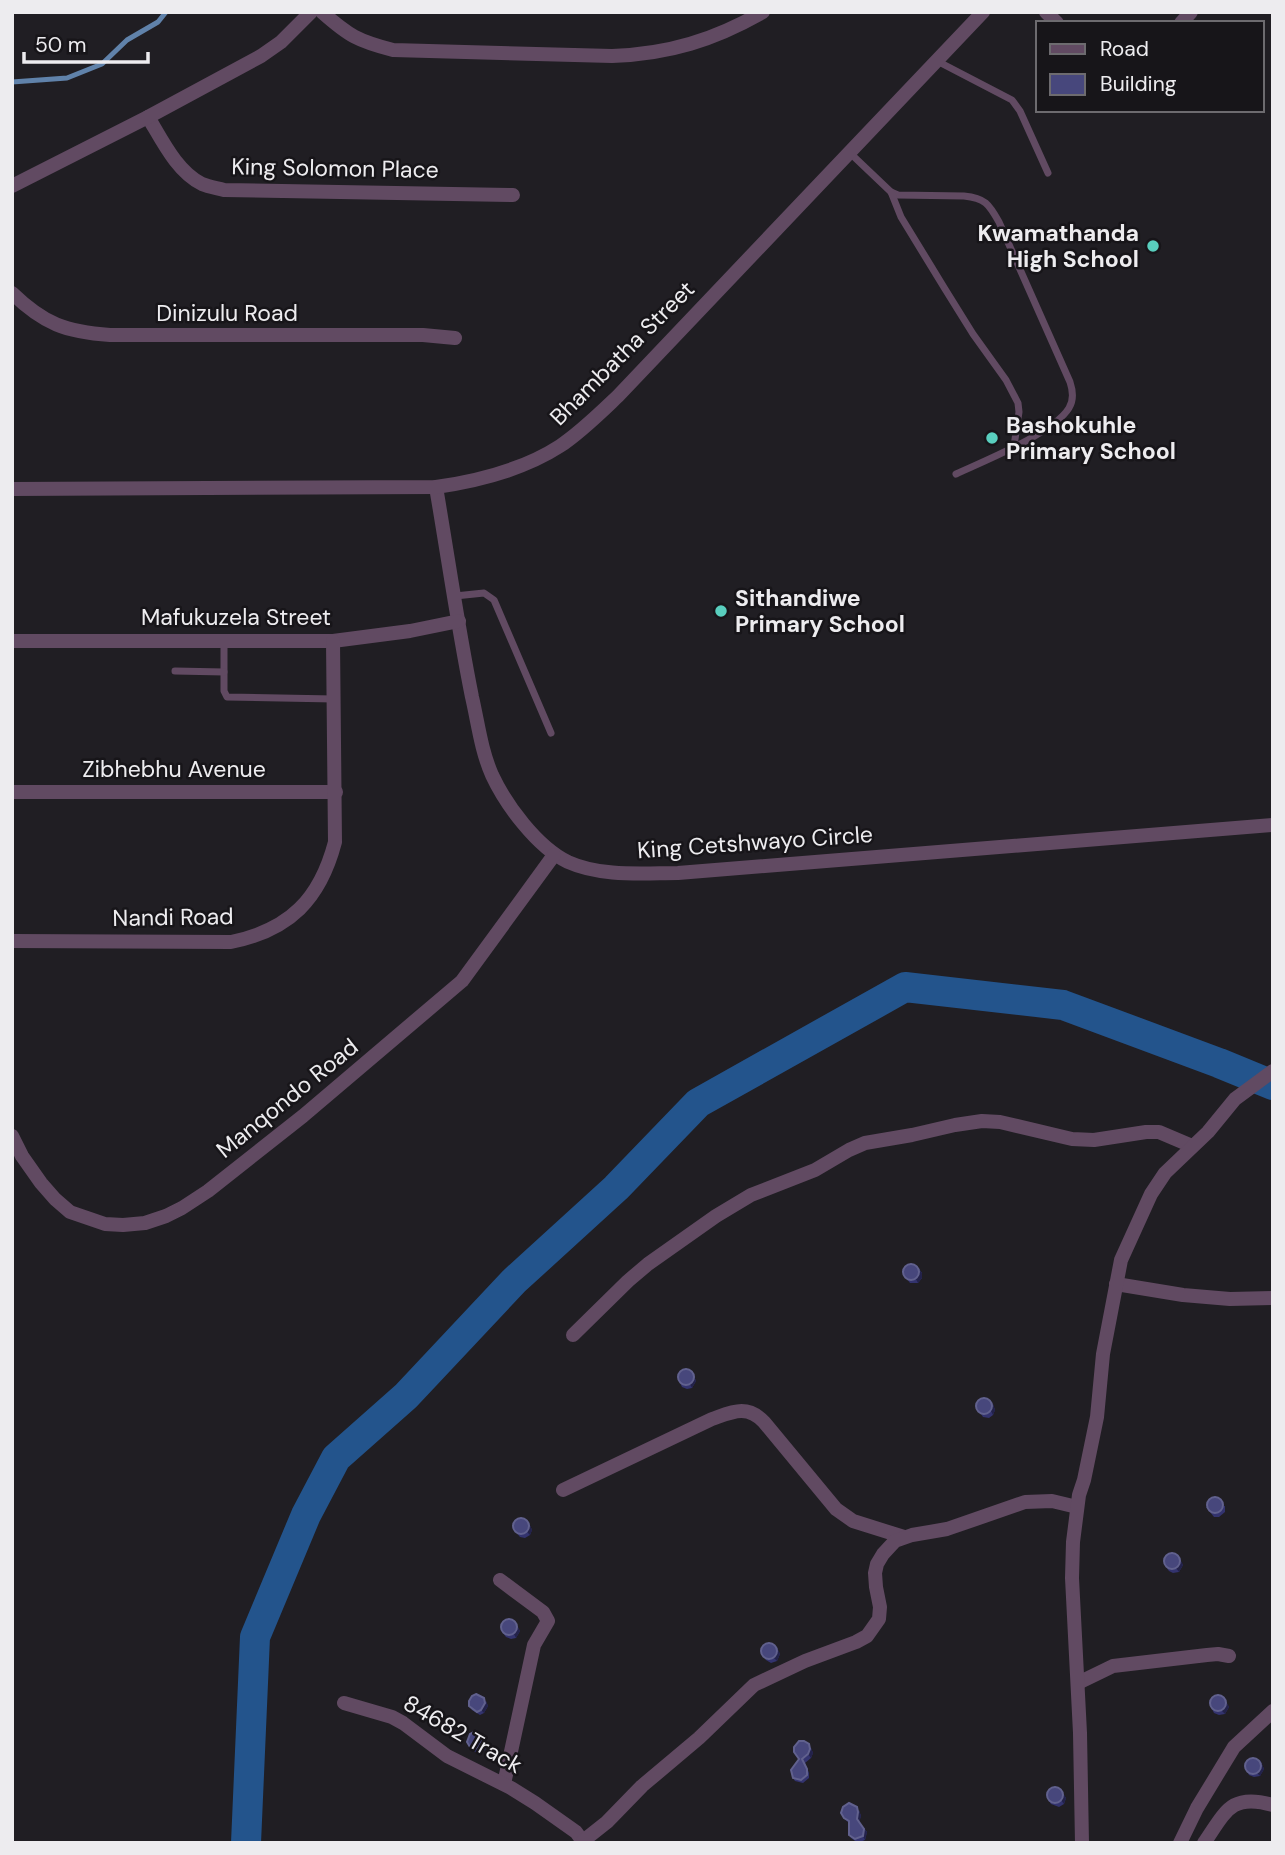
<svg xmlns="http://www.w3.org/2000/svg" width="1285" height="1855" viewBox="0 0 1285 1855" font-family="'DM Sans',sans-serif">
	<rect width="100%" height="100%" fill="#201e23"/>
	<g fill="none" stroke-linecap="round" stroke-linejoin="round">
		<path stroke="#6082aa" stroke-width="5" d="M12 82 67 78 102 64 127 40 158 22 166 12"/>
		<path stroke="#23548c" stroke-width="30" d="M246 1843 255 1637 306 1515 336 1458 406 1396 514 1281 616 1188 698 1103 905 987 1063 1005 1219 1063 1273 1085"/>
		<g stroke="#614a62" stroke-width="7">
			<path d="M937 61 1012 100 1020 111 1048 173"/>
			<path d="M850 153 891 192 898 195 964 196C985 198 989 204 999 222L1070 382C1073 391 1074 400 1069 408 1054 433 984 461 956 474"/>
			<path d="M891 192 901 217 945 289 973 334 1006 380 1018 403 1019 412 1014 446"/>
			<path d="M455 596 484 593 494 600 551 733"/>
			<path d="M224 641V691L227 697 334 699"/>
			<path d="M175 671 224 672"/>
		</g>
		<g stroke="#614a62" stroke-width="14">
			<path d="M322 12C349 36 358 41 393 50L612 56C669 54 714 40 763 12"/>
			<path d="M1046 12 1057 23"/>
			<path d="M1181 23 1191 12"/>
			<path d="M148 117C162 140 177 172 202 184 209 187 217 188 224 190L513 195"/>
			<path d="M12 186 148 117 261 56 281 42 311 12"/>
			<path d="M12 293C44 324 66 332 110 335H423L455 338"/>
			<path d="M436 487C448 557 458 628 472 697 478 723 481 750 492 775 506 805 537 847 568 862 601 877 643 873 678 873L1273 825"/>
			<path d="M12 489 436 487C478 481 523 470 560 446 581 432 599 414 618 396L983 12"/>
			<path d="M12 641H333L410 631 459 621"/>
			<path d="M12 792H336"/>
			<path d="M12 941 231 942C290 930 320 899 335 842L333 641"/>
			<path d="M12 1136 22 1156 41 1183 55 1199 70 1212 105 1224 123 1225 145 1223 166 1216 182 1208 208 1191 303 1116 462 981 554 855"/>
			<path d="M1116 1284 1183 1295 1230 1299 1273 1298"/>
			<path d="M573 1335 628 1281 648 1264 716 1216 751 1195 815 1170 849 1150 865 1143 912 1135 955 1125 982 1121 1000 1122 1072 1139 1094 1140 1146 1132H1159L1192 1146"/>
			<path d="M563 1490 712 1419C732 1412 747 1404 764 1422L836 1509 853 1521 904 1537"/>
			<path d="M500 1580 543 1612 548 1621 534 1645 504 1784"/>
			<path d="M1078 1683 1113 1666 1207 1655 1218 1654 1229 1656"/>
			<path d="M344 1703 392 1717 403 1723 447 1756 511 1788 535 1803 576 1832 584 1843"/>
			<path d="M583 1841 607 1822 642 1786 699 1738 754 1685 805 1661 856 1642 867 1636 879 1619 880 1607 876 1587 875 1573 877 1564 883 1554 895 1541 912 1535 947 1529 1025 1502 1052 1501 1077 1507"/>
			<path d="M1082 1843 1080 1733 1072 1578 1073 1542 1079 1495 1084 1480 1097 1417 1103 1354 1121 1260 1151 1194 1165 1173 1208 1132 1235 1099 1273 1071"/>
			<path d="M1180 1843 1197 1808 1234 1747 1273 1711"/>
			<path d="M1204 1843C1226 1811 1231 1793 1273 1805"/>
		</g>
	</g>
	<g fill="#33336e">
		<path d="M916 1265 922 1273V1278L918 1283H910L904 1275Z"/>
		<path d="M692 1372 696 1381 692 1388 687 1389 682 1387 680 1383Z"/>
		<path d="M993 1404 995 1410 993 1415 989 1418 983 1417 976 1407Z"/>
		<path d="M1225 1506V1512L1219 1517H1214L1206 1507Z"/>
		<path d="M528 1521 532 1530 530 1535 525 1538 520 1537 512 1527Z"/>
		<path d="M1177 1554 1183 1565 1179 1572 1173 1573 1169 1571 1166 1567Z"/>
		<path d="M514 1620 520 1631 516 1638 511 1639 506 1637 503 1633Z"/>
		<path d="M776 1646 780 1654 777 1661 771 1663 766 1660 764 1657Z"/>
		<path d="M1225 1700 1229 1707 1225 1714 1219 1715 1214 1713 1212 1709Z"/>
		<path d="M486 1701 488 1706 484 1713 480 1715 472 1710 469 1706Z"/>
		<path d="M483 1736 487 1745 485 1750 477 1753 472 1750 470 1747Z"/>
		<path d="M811 1748 813 1753 811 1758 805 1763 809 1773V1778L803 1783 795 1781 793 1778 799 1759Z"/>
		<path d="M1260 1760 1264 1769 1260 1776 1254 1777 1249 1775 1247 1771Z"/>
		<path d="M1059 1788 1066 1798 1064 1804 1059 1807 1051 1804 1049 1801Z"/>
		<path d="M859 1810 861 1816 859 1822 867 1832 865 1840 858 1843 851 1838 849 1835V1823L844 1818Z"/>
	</g>
	<g fill="#23224a">
		<path d="M919 1270 922 1273V1278L918 1283 916 1279Z"/>
		<path d="M692 1372 696 1381 692 1388 690 1384Z"/>
		<path d="M991 1401 995 1410 993 1415 991 1411Z"/>
		<path d="M528 1521 532 1530 530 1535 527 1532Z"/>
		<path d="M1177 1554 1183 1565 1179 1572 1176 1568Z"/>
		<path d="M514 1620 520 1631 516 1638 514 1634Z"/>
		<path d="M776 1646 780 1654 777 1661 774 1658Z"/>
		<path d="M1223 1696 1229 1707 1225 1714 1222 1711Z"/>
		<path d="M484 1698 488 1706 484 1713 481 1710Z"/>
		<path d="M483 1736 487 1745 485 1750 482 1746Z"/>
		<path d="M809 1744 813 1753 811 1758 808 1754Z"/>
		<path d="M1260 1760 1264 1769 1260 1776 1257 1773Z"/>
		<path d="M1059 1788 1066 1798 1064 1804 1061 1800Z"/>
		<path d="M857 1807 861 1816 859 1823 857 1819Z"/>
		<path d="M864 1829 867 1832 865 1840 863 1836Z"/>
	</g>
	<g fill="#47477c" stroke="#61618e" stroke-width="2">
		<circle cx="911" cy="1272" r="8"/>
		<circle cx="686" cy="1377" r="8"/>
		<circle cx="984" cy="1406" r="8"/>
		<circle cx="1215" cy="1505" r="8"/>
		<circle cx="521" cy="1526" r="8"/>
		<circle cx="1172" cy="1561" r="8"/>
		<circle cx="509" cy="1627" r="8"/>
		<circle cx="769" cy="1651" r="8"/>
		<path d="M476 1694 484 1698 485 1703 481 1710 477 1712 469 1706V1701L472 1696Z"/>
		<circle cx="1218" cy="1703" r="8"/>
		<path d="M476 1731 483 1736 484 1741 482 1746 475 1749 470 1747 467 1742 470 1734Z"/>
		<path d="M799 1741H804L809 1744 810 1749 808 1754 802 1759 807 1769V1775L801 1780 793 1778 791 1770 799 1759 794 1752V1747Z"/>
		<circle cx="1253" cy="1766" r="8"/>
		<circle cx="1055" cy="1795" r="8"/>
		<path d="M849 1803 857 1807 858 1812 857 1819 864 1829 863 1836 855 1839 849 1835V1821L844 1818 841 1813 843 1807Z"/>
	</g>
	<g fill="#59cebe" stroke="#171519" stroke-width="2.5">
		<circle cx="1153" cy="246" r="7"/>
		<circle cx="992" cy="438" r="7"/>
		<circle cx="721" cy="611" r="7"/>
	</g>
	<g text-anchor="middle" dominant-baseline="central" stroke-width="5" stroke-linejoin="round" paint-order="stroke">
		<g font-size="23" fill="#edecef" stroke="#171519">
			<text transform="translate(335 168) rotate(1)">King Solomon Place</text>
			<text x="227" y="313">Dinizulu Road</text>
			<text transform="translate(622 353) rotate(-45)">Bhambatha Street</text>
			<text x="236" y="617">Mafukuzela Street</text>
			<text x="174" y="769">Zibhebhu Avenue</text>
			<text transform="translate(755 842) rotate(-4)">King Cetshwayo Circle</text>
			<text transform="translate(173 917) rotate(-1)">Nandi Road</text>
			<text transform="translate(287 1098) rotate(-39)">Manqondo Road</text>
			<text transform="translate(463 1734) rotate(30)">84682 Track</text>
		</g>
		<g font-size="23" font-weight="bold" fill="#edecef" stroke="#171519" text-anchor="start">
			<text x="1139" y="233" text-anchor="end">Kwamathanda<tspan x="1139" dy="26">High School</tspan></text>
			<text x="1006" y="425">Bashokuhle<tspan x="1006" dy="26">Primary School</tspan></text>
			<text x="735" y="598">Sithandiwe<tspan x="735" dy="26">Primary School</tspan></text>
		</g>
	</g>
	<rect width="1285" height="1855" fill="none" stroke="#edecef" stroke-width="28"/>
	<rect x="1036" y="21" width="228" height="91" fill="#171519" stroke="#6d6b6f" stroke-width="2"/>
	<rect x="1050" y="44" width="35" height="10" fill="#614a62" stroke="#6d6b6f" stroke-width="2"/>
	<text x="1100" y="56" font-size="21" fill="#edecef">Road</text>
	<rect x="1050" y="74" width="35" height="21" fill="#47477c" stroke="#6d6b6f" stroke-width="2"/>
	<text x="1100" y="91" font-size="21" fill="#edecef">Building</text>
	<path d="M24 52v10h124v-10" fill="none" stroke="#edecef" stroke-width="3.5"/>
	<text x="35" y="52" font-size="21" fill="#edecef" stroke="#171519" stroke-width="5" paint-order="stroke">50 m</text>
</svg>
